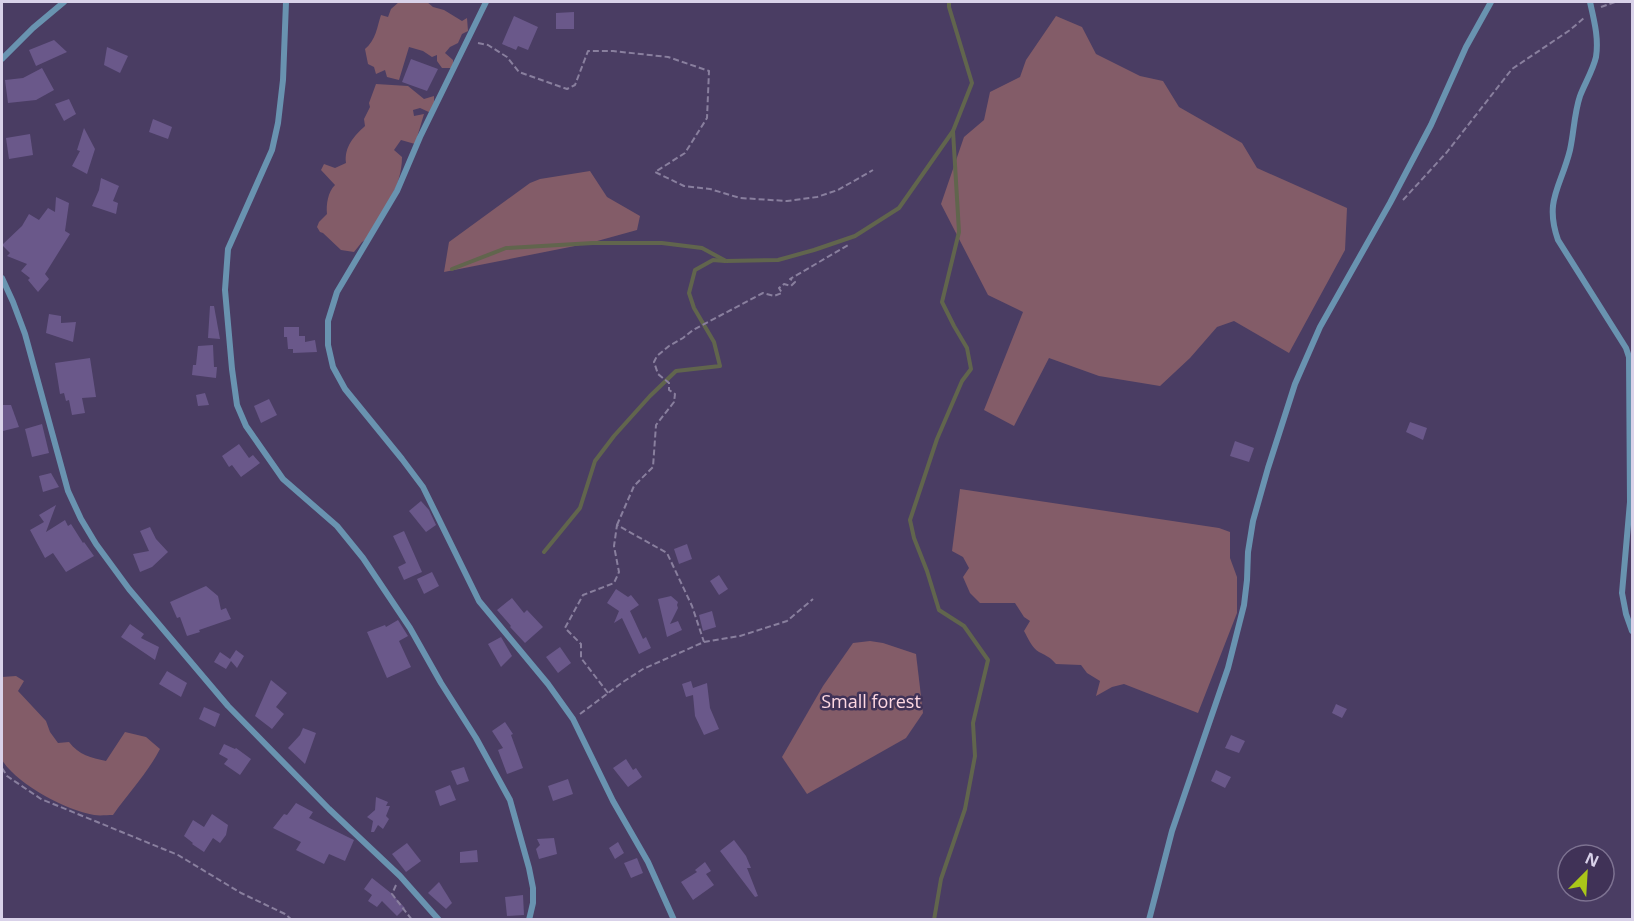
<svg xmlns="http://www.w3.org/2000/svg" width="1634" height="921" viewBox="0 0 1634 921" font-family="'Open Sans',sans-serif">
	<rect width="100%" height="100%" fill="#4a3d63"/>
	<g fill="#835c68">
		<path d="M399 2H427L433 7 444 10 462 21 467 18 468 31 462 34 458 43 450 47 445 53 453 60V68H442L437 61V55L432 57 423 51 409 47 399 80 387 77 385 70 376 74 374 67 368 64 365 49C376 40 377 27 381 15L388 17 391 9Z"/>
		<path d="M1056 16 1082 27 1096 54 1140 76 1163 81 1179 107 1242 143 1257 168 1347 208 1345 250 1289 353 1234 321 1217 327 1190 358 1160 386 1099 376 1049 358 1014 426 984 410 1023 312 988 295 941 204 964 137 984 120 990 92 1020 77 1026 60Z"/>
		<path d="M376 84 408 86 424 99 434 96V103L431 113 420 108 413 110 414 116 424 114 415 144 401 140 394 150 402 157C402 188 382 213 367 239L362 242 354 252 341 250 323 233 320 232 317 227 319 222 327 214C326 204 328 192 335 185L321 170 324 164 335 168 346 163C344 147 354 136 365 126L364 119 370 107 369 103Z"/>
		<path d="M590 171 607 197 640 216 637 230 590 243 444 272 449 242 530 183 540 179Z"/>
		<path d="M960 489 1219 528 1230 532V558L1237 577V613L1198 713 1124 684 1112 687 1096 696 1100 681 1087 673 1081 665 1056 664C1049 656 1048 657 1039 652 1032 648 1028 638 1024 631L1030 621 1024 617 1015 603H980L970 593 963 577 969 568 963 557 952 551Z"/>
		<path d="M870 641 883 643 916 654 923 713 906 738 807 794 782 757 823 686 853 643Z"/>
		<path d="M16 676 24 681 18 691 46 721 50 732 58 743 69 742C79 755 91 758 106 761L125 732 146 737 160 749C147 774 129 792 113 815 107 815 100 816 94 815 65 810 17 784 2 760V677Z"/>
	</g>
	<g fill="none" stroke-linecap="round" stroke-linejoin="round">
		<g stroke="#61654d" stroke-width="4">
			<path d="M452 269 506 248 593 243H662L702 248 726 261 778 260 814 250 855 236 899 208 953 131 972 83 949 7V2"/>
			<path d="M544 552 580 508 595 461 614 436 650 396 676 371 720 366 714 342 694 308 689 293 695 270 713 260 725 261"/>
			<path d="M934 920 941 879 965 809 975 756 973 723 988 660 964 626 939 610 927 571 914 538 910 520 937 439 962 381 971 369 967 348 954 326 942 302 959 232 953 131"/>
		</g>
	</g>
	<g fill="#6a588a">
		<path d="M574 12V29H556V13Z"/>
		<path d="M514 16 538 27 528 50 518 46 516 50 502 44Z"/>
		<path d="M54 40 67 52 36 66 29 50Z"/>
		<path d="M107 47 128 56 120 73 104 65Z"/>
		<path d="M411 59 438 69 427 91 402 82Z"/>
		<path d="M42 68 54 90 36 100 8 103 5 80 23 78Z"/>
		<path d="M69 99 76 114 64 121 55 104Z"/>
		<path d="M153 119 172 127 168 139 149 132Z"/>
		<path d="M84 128 95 149 87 174 72 166 80 151 77 150Z"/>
		<path d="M30 134 33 155 9 159 6 138Z"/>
		<path d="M101 178 119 186 113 201 118 203 116 214 92 206 99 190Z"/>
		<path d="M56 197 69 203 65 231 70 234 45 274 49 279 38 292 28 280 30 278 21 271 27 264 7 256 10 253 2 245 22 226 29 214 39 220 48 208 55 212Z"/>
		<path d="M210 306H214L220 339 208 338Z"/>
		<path d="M49 314 61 316V323L76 322 73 342 46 333Z"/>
		<path d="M284 327H299V336H305V342L315 340 317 352 293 353V349H288L287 337H284Z"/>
		<path d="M213 345 214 367H217L216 378 192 375 193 365H196L198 346Z"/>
		<path d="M90 358 96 397 82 398 85 413 72 415 69 400 66 401 64 393 60 394 55 363Z"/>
		<path d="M205 393 209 405 198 406 196 395Z"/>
		<path d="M269 399 277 415 261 423 254 406Z"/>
		<path d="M2 405H11L19 427 3 431Z"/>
		<path d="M1410 422 1427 428 1423 440 1406 432Z"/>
		<path d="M42 424 49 453 32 457 25 429Z"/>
		<path d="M1235 441 1254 448 1249 462 1230 456Z"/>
		<path d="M239 444 249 458 253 455 260 463 241 477 232 465 229 467 222 456Z"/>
		<path d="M51 473 59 487 43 492 39 476Z"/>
		<path d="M421 501 429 510 436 525 426 532 409 511Z"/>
		<path d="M56 505 46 532 65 520 68 526 71 524 83 543 84 542 94 556 66 572 53 553 45 558 30 530 44 522 39 515Z"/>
		<path d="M150 527 156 539 168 552 152 567 140 572 133 554 149 551 140 531Z"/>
		<path d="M404 531 422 572 404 580 398 567 406 563 393 536Z"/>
		<path d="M687 544 692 559 679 564 674 549Z"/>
		<path d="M432 572 439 586 424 594 417 579Z"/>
		<path d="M719 575 728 589 719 595 710 581Z"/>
		<path d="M206 586 218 596 221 610 226 608 231 619 199 630 200 632 187 636 180 617 177 618 170 602Z"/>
		<path d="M616 589 628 597 631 595 639 605 630 611 643 639 646 637 651 648 639 654 622 618 614 623 619 611 607 603Z"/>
		<path d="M671 596 678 602 677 605 678 608 670 624 678 621 682 630 667 637 658 599Z"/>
		<path d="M512 598 524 613 527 610 543 627 525 643 510 627 511 626 497 610Z"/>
		<path d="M712 611 716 627 703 631 699 615Z"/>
		<path d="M398 620 408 636 399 641 411 667 387 678 367 632 385 625 386 627Z"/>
		<path d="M130 624 144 634 141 638 159 647 155 660 121 637Z"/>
		<path d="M501 637 512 656 501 667 488 644Z"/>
		<path d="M560 647 571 663 558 673 546 657Z"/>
		<path d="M236 650 244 656 237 668 231 661 226 669 214 662 220 652 230 659Z"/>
		<path d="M167 671 187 683 181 697 159 684Z"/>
		<path d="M271 680 287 693 276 707 284 714 272 729 255 716Z"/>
		<path d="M691 681 693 688 707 683 710 708 719 729 704 735 695 716 693 695 686 697 682 684Z"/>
		<path d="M1336 704 1347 709 1342 718 1332 713Z"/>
		<path d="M204 707 220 714 215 727 199 719Z"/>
		<path d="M505 722 513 734 511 735 523 768 507 774 498 750 503 748 492 731Z"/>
		<path d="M303 728 316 733 305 764 288 748 300 735Z"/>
		<path d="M1231 735 1245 741 1239 753 1225 748Z"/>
		<path d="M224 744 235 749 236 748 251 759 240 775 224 764 228 759 219 754Z"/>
		<path d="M626 759 633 770 636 768 642 777 628 787 613 768Z"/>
		<path d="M464 767 469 781 457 785 451 771Z"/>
		<path d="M1216 770 1231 777 1225 788 1211 781Z"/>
		<path d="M568 779 573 794 553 801 548 786Z"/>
		<path d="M450 785 456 800 440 806 435 791Z"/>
		<path d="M376 797 388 802 386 806H390L386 816 389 819 383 829 378 825 374 832H371L373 821 367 817 375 810Z"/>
		<path d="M296 803 313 812 309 818 354 840 345 861 329 854 324 864 296 850 301 842 273 828 284 814 287 815Z"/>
		<path d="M212 814 228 825 226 835 220 843 213 838 204 852 192 844 193 843 184 836 193 820 204 827Z"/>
		<path d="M554 838 557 854 539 859 536 849 540 845 537 839Z"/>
		<path d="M734 840 746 856 751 868H747L758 896 755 897 720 851Z"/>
		<path d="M618 842 624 853 615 859 609 848Z"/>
		<path d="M407 843 421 861 406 872 392 854Z"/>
		<path d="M477 850 478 862 460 863V852Z"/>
		<path d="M637 858 643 873 631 878 624 863Z"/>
		<path d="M705 862 711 871 706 874 714 885 693 900 681 882 697 872 695 870Z"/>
		<path d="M372 878 391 893 405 908 397 916 382 901 377 907 368 901 372 895 364 889Z"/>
		<path d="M439 882 452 903 446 909 428 893Z"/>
		<path d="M523 895 524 915 507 916 505 897Z"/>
	</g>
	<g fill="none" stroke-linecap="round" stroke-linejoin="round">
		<g stroke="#897f9e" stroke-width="2" stroke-dasharray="6 3" stroke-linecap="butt">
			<path d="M1601 7 1615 2"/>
			<path d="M478 43 488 45 507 57 519 72 567 89 575 85 588 51H613L668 57 709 71 707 118 685 153 655 172 684 186 710 189 740 198 787 201 817 197 838 190 873 170"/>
			<path d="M1403 200 1447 152 1512 69 1570 30 1584 18"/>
			<path d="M617 525 634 486 653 467 656 425 674 402 675 394 669 390V383L658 374 654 362 657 356 669 346 683 338 693 330 763 293 774 296 782 293 779 288 784 284 791 286 795 282 790 279 850 244"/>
			<path d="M608 693 581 658V644L565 628 583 595 614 583 619 572 614 546 617 525 667 553 692 606 704 642"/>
			<path d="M580 714 623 682 643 669 704 642 740 636 787 621 813 599"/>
			<path d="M2 768 7 776 41 799 178 855 241 893 285 914 292 920"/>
			<path d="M396 885 392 894 412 920"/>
		</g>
		<g stroke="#6993b0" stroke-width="6">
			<path d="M286 2 283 80 278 123 272 150 228 249 225 290 232 369 237 405 246 426 283 479 337 526 363 558 410 628 441 683 476 738 510 800 529 868 533 888V903L529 920"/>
			<path d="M486 2 420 137 397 191 337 292 328 321V345L333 367 345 389 402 459 423 487 479 601 548 684 573 719 613 801 648 862 674 920"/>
			<path d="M1590 2C1594 20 1599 38 1596 57 1593 70 1585 83 1580 96 1574 114 1574 132 1570 150 1561 187 1544 200 1558 240L1626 348 1629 357 1630 502 1622 593 1626 614 1632 631"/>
			<path d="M2 59 33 28 64 2"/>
			<path d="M2 278 13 302 25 334 68 491 81 519 96 544 129 589 228 706 329 809 400 876 439 920"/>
			<path d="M1149 920 1172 831 1228 668 1244 605 1247 580 1248 552 1253 521 1268 468 1295 384 1320 327 1390 203 1431 125 1466 47 1491 2"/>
		</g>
	</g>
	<g text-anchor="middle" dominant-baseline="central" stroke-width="5" stroke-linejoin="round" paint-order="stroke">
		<g font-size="18" fill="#fed8e2" stroke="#403257">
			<text x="871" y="701">Small forest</text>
		</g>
	</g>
	<rect width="1634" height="921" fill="none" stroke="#d9d2e9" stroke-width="6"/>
	<g transform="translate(1586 873) rotate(24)"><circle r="28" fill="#403257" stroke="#7d7291" stroke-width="1.5"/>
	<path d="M0-4.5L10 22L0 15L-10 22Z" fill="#aac719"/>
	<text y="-9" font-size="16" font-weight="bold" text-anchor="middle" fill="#d9d2e9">N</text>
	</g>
</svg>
